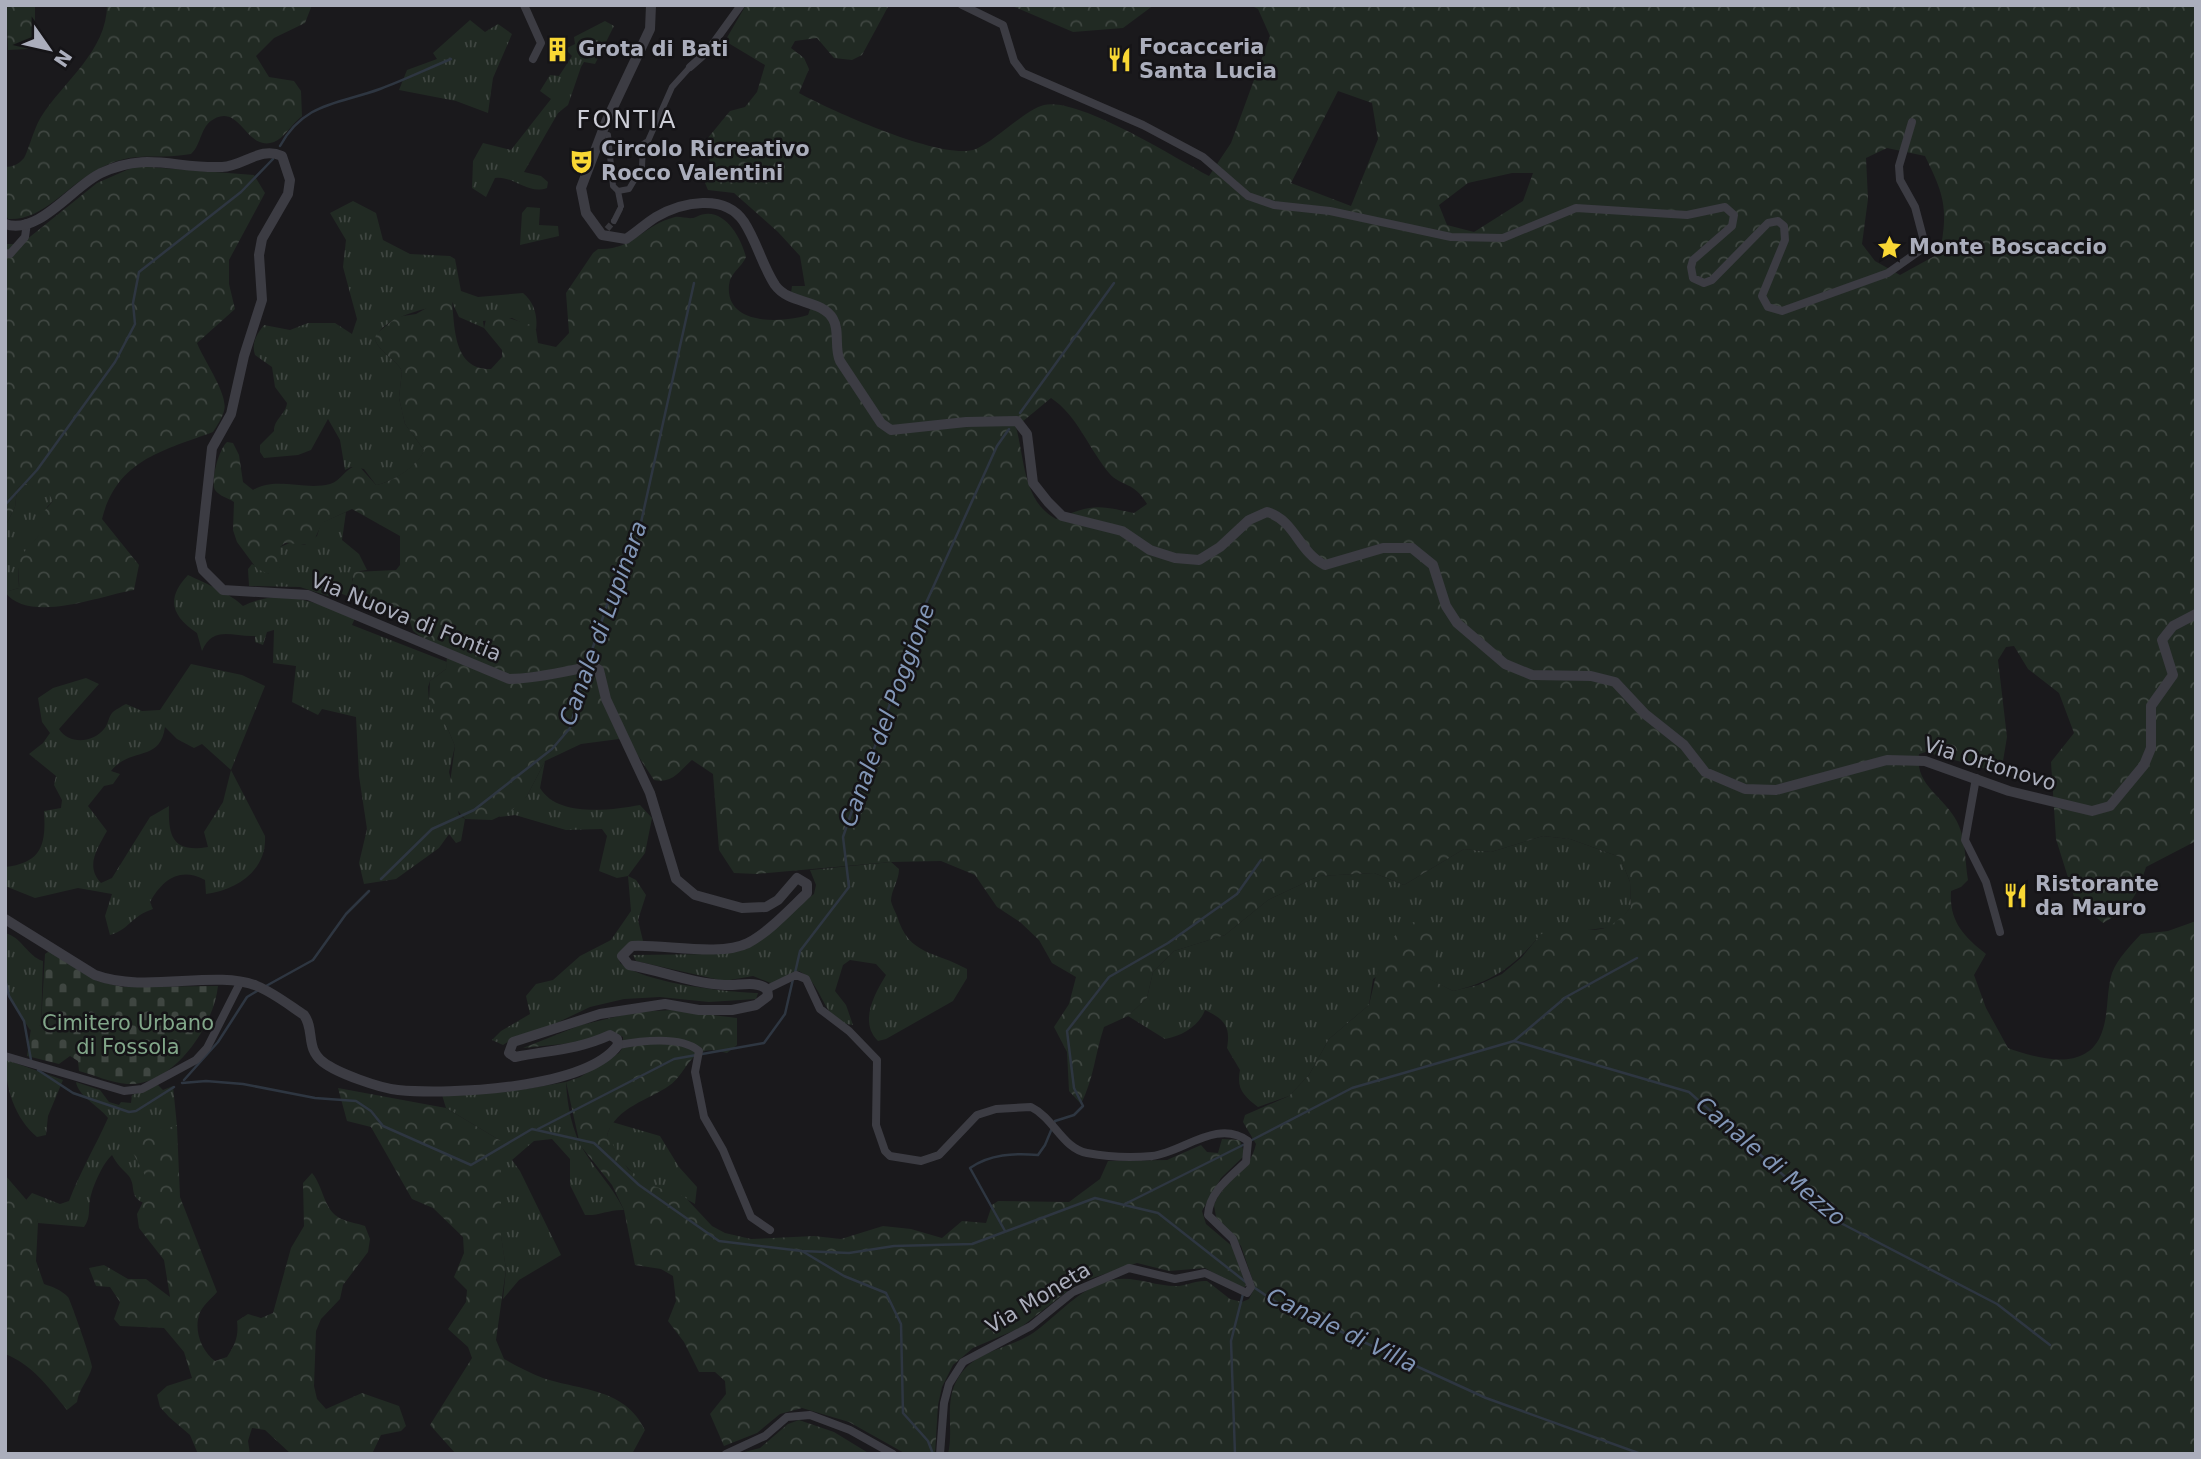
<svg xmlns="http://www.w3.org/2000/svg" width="2201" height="1459" viewBox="0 0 2201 1459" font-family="'DejaVu Sans',sans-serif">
	<defs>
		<pattern id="grass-tufts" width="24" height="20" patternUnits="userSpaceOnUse" patternTransform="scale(1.75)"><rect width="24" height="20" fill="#212a23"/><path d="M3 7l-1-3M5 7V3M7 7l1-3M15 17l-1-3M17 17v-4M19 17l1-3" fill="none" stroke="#3f4641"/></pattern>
		<pattern id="forest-crowns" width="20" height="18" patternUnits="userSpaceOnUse" patternTransform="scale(1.75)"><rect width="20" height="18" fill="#212a23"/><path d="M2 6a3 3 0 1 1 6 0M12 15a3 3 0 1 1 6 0" fill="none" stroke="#3f4641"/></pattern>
		<pattern id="cemetery-stones" width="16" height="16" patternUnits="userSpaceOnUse" patternTransform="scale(1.75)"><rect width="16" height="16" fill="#212a23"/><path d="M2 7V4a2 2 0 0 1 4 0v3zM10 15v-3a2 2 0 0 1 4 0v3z" fill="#3f4641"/></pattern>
	</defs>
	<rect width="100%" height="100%" fill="#1a191c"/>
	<g fill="url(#grass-tufts)" fill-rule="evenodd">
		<path d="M470 20 485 32 498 24 512 34 493 78 488 113 456 101 399 90 407 70 437 59 433 53Z"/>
		<path d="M605 21 614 26 595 64 584 62 581 67 568 105 558 113 524 172 541 176 548 182 547 188C527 195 513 175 495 178L486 197 472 188 473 161 483 143 511 150 551 99 540 91 550 75 559 76 572 56 565 49 575 44 574 37Z"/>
		<path d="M353 201 376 213 383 240 410 254 450 256 455 259 461 291 478 297 523 293C534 302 538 316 536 330L512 318 483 321 484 328 459 317 452 302C430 308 381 316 375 340 381 354 395 358 402 371L399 398 405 424 424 450C420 465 391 483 376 485L364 469 351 467 345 470 340 440 328 419 311 450 298 455 264 458 260 452V445L274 431C274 419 286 414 287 403L275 387 272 367 255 355C251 343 257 334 264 325L290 330 308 323H335L352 334 357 319 343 267 346 240 330 213Z"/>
		<path d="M527 207 540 208 539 225 558 226 559 236 520 245 522 213Z"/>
		<path d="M25 483 49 493 53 501 47 507 42 532 24 553 18 570 19 588 5 592V527L15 507 17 489Z"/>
		<path d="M346 512 342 540 359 554 367 570 360 571 352 579 354 585 347 596 333 590 331 597 300 587 249 586 248 569 252 564 269 574 280 567V547L292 542 305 545 317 536 321 523Z"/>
		<path d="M188 575C205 583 231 594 243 606 283 586 316 603 355 618L352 625 447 662 446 669 430 681 428 687 429 701 447 727 455 746 449 772 459 815 465 819 461 841 456 843 449 834 439 848 396 879 364 884 359 863 367 829 359 776 356 717 322 709 318 715 292 702 296 666 273 663 274 630 267 632 263 645 255 642V636C232 637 213 625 202 651L197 633C171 616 166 598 188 575Z"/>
		<path d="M191 664 242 675 265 686 231 770 265 836C267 871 236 890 206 894L205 880C180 866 162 880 150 902L153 909C131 916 129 930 110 935L105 916 112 894 78 888 35 898 5 886V867C43 863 46 843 44 811L61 808 62 800 54 785 56 776 29 754 43 743 50 733 42 722 38 698 53 688 86 678 99 684 59 729C69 745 93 743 104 729 108 725 108 718 112 713 115 710 122 706 126 704L142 711 160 710ZM165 727 177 739 194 748 202 744 231 770 223 802 204 832 208 847C173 853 168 837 169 806L150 817 112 878 101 883C85 866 97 849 107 831L88 806 104 786 113 784 120 774 111 771C131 746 160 763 165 727Z"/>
		<path d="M545 761 540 788C558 818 612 810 640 805L652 818 645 853 628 876 636 880 646 895 638 920 643 941 619 954 620 963C644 983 725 992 758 993L756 999 709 1002 660 997 624 999 590 1007 546 1028 517 1036 503 1045 492 1040 501 1031 530 1014 526 996 536 984 553 980 580 956 611 940 631 911 628 876 617 878 599 871 607 836 602 829 566 830 515 815 499 817 527 796Z"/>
		<path d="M1543 836 1570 839 1620 857 1630 882 1631 907 1614 927 1540 935C1515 966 1492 982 1453 991L1429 979 1441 928 1373 979 1369 1005 1329 1039 1309 1075 1289 1096 1258 1107C1244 1096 1236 1089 1240 1070L1227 1048C1231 1026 1224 1019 1205 1010 1199 1026 1182 1036 1165 1039L1128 1016 1147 998 1153 972 1174 951 1225 935 1268 900 1319 876 1374 873 1404 885 1464 849 1491 852Z"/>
		<path d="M891 862 899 869C899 881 891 890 891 901 892 906 895 911 897 916 909 956 935 951 967 969V978L953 1001 886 1039 878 1041C859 1022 874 995 886 975L876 964 850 960 843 965 835 991 846 1005 853 1025C821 1022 824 983 799 971L773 984 753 976 724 981 636 961 633 955 719 954 741 950 814 894 816 885 810 870Z"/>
		<path d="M5 933C22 937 27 956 43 961L41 1025 30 1030 7 994Z"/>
		<path d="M7 1060 63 1080 48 1116 46 1135 37 1137C16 1120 3 1085 7 1060Z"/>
		<path d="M76 1082 100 1090 109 1102 119 1105 121 1102 131 1103 132 1095 158 1085 163 1090 173 1086 177 1126 144 1203C127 1196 138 1185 127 1174 121 1168 117 1164 112 1155 103 1163 92 1187 90 1200 88 1210 91 1217 84 1227L38 1223 35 1211 26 1200 32 1193 60 1204 69 1201C80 1172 95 1147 108 1118 99 1106 78 1096 76 1082Z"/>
		<path d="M566 1082C567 1104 572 1132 584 1151 597 1172 612 1186 624 1210 610 1209 599 1216 585 1215L570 1185V1159L552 1139 534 1141 512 1160 520 1171 561 1255 519 1280 503 1299 506 1269 501 1236V1141L446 1108 442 1095 526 1089Z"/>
		<path d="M612 1122 660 1136 679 1167 697 1187 695 1204C680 1194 664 1193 649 1185 629 1174 616 1155 607 1135Z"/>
	</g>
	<g fill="url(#forest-crowns)" fill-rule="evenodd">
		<path d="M6 5H35V40L28 49 8 50Z"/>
		<path d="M107 5H312L305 23 274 38 256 56 269 77 294 81 301 91 302 116C293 123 283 139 274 142 246 152 241 104 214 119 200 126 202 144 191 154 151 161 132 148 92 173 65 188 42 221 8 219L5 213V167C13 167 19 164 24 158 28 152 34 128 41 117 63 82 107 51 107 5Z"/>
		<path d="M746 5H889L862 55 852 60 834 58 817 38 795 41 791 48 804 58 809 69 799 93C830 110 944 162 976 149 996 140 1025 110 1044 105 1079 97 1175 158 1209 176L1231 143 1270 36 1258 9 1250 5H2196V841L2146 867C2136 897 2132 907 2103 923L2075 900 2056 839 2051 762 2074 733 2059 693 2028 669 2014 646 2006 647 1998 660 2007 737 2003 761 1990 770 1926 752 1919 754C1914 787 1948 798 1959 826 1966 842 1965 863 1968 880L1961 887 1951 891C1949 921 1963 936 1986 954L1974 975 1986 1008 2008 1048C2038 1059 2088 1073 2102 1032 2109 1013 2106 992 2112 973 2118 958 2130 946 2141 934L2168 931 2196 921V1454H948C954 1429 944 1403 957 1380 973 1350 1007 1350 1033 1333 1056 1317 1075 1293 1102 1283 1129 1272 1149 1286 1176 1286 1186 1286 1196 1280 1207 1281L1230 1299 1242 1302 1249 1299 1255 1287 1241 1246 1216 1217 1214 1205C1224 1180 1250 1172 1256 1144L1243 1122 1245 1115 1289 1096 1309 1075 1329 1039 1369 1005 1381 954 1397 933 1413 922 1442 928 1430 979 1453 991 1478 985 1502 974 1522 957 1540 935 1563 922C1596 934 1607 934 1631 907L1630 882 1620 857 1570 839 1543 836 1491 852 1464 849 1404 885 1374 873 1319 876 1268 900 1225 935 1174 951 1153 972 1147 998 1128 1016 1104 1027C1095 1054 1094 1078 1081 1104L1069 1091 1067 1052 1054 1027 1069 1004 1076 977 1052 963 1039 940 1020 922 997 907 975 875 941 861 891 862 757 874 734 873 719 850 713 774 692 760C679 771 673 784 654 780L629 742 619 739 581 744 545 761 527 796 511 811 492 820 465 819 452 804 450 783 455 746 447 727 434 712 429 701 430 681 446 669 447 656 413 631 407 612C391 602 344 609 354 572L396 570 400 565V536L352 509 322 523 312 545 285 543 280 547V567L276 574H269L257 569 237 542 233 530 234 502C228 498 219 496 215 490 210 481 219 449 227 442L233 443 239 455 243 482 253 490C276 476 304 491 330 484 341 481 345 468 358 465L376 485C391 483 419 465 424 450L405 424 399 398 402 371C395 358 381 354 375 340L376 334 397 317 416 314 446 297 452 302C455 327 453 370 491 369L502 357V350L484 328 487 315 493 313 531 325 536 330 538 343 556 347 569 333 566 293 593 253 598 249C632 251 643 225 675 217 681 216 690 220 696 217 721 204 740 234 746 257 742 267 730 273 729 285 725 326 782 323 808 315L810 309 791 293 792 286H805L800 256 778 232 734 193 708 190 705 183 710 165 707 139 730 111 745 107 757 92 765 65 725 41ZM1338 91 1372 103 1378 139 1351 206 1291 183ZM1887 148 1925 156C1945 197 1948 208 1940 253L1900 275 1875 261 1862 244 1868 199 1866 158ZM1512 173H1533L1523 201 1474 232 1447 225 1439 205 1468 183ZM1051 398C1077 415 1089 449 1109 473 1121 487 1134 481 1147 504L1134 513C1096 505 1093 504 1056 519 1023 501 1025 460 1016 427Z"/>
		<path d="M1010 5H1154L1123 28 1073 32Z"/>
		<path d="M136 166 254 175 265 193 229 260V284L235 309 197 343C204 361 229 395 224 411 222 418 217 426 213 432 162 451 117 460 102 519L139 565 134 590C102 595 29 625 5 592L19 588C20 578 16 568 20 559 28 542 49 535 41 515L53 501 49 494 24 483 17 489 15 507 5 527V244H21L97 183Z"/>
		<path d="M672 1010 737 1018V1045L727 1053C717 1051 710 1048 700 1053 688 1058 682 1077 670 1085 648 1101 617 1106 607 1135L628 1169 650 1185 684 1196 712 1226 725 1233 751 1239 814 1236 841 1239 883 1226 911 1229 942 1238 962 1221 986 1223 992 1205 998 1201 1069 1202 1100 1179 1108 1161 1167 1160 1201 1145 1207 1152 1218 1153 1222 1139 1240 1140 1245 1155 1221 1178 1202 1211 1206 1224 1233 1247 1246 1286 1242 1289 1205 1268 1169 1271 1137 1263 1078 1283 1020 1328 973 1348 953 1365 942 1387 938 1405 935 1454H906L849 1422 802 1408 780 1414 757 1433 724 1446 710 1414 726 1394 725 1381 715 1372H699L684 1342 668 1321 676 1301 673 1276 661 1269 635 1265 624 1210 612 1185 580 1145 566 1082 580 1077 619 1053 623 1047V1037L611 1032 592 1041 523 1048 581 1025 636 1012Z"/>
		<path d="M338 1088 446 1108 501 1141V1235L506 1269 496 1340 504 1359C517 1366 530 1373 543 1378 582 1391 625 1388 645 1430L632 1454H456L430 1425 472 1358 468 1347 448 1329 466 1302 467 1290 454 1277 464 1253 463 1237 433 1208 412 1199 371 1127 347 1121Z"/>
		<path d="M177 1126 180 1197 217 1292C212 1298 201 1307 199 1315 194 1332 202 1351 215 1361L227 1357C235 1345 239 1336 237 1321L248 1314 261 1318 273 1313 291 1248 304 1226 303 1183 312 1173C323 1186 324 1209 338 1217 345 1222 357 1223 365 1226L370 1239 368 1252 343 1285 340 1299 321 1319 316 1331 314 1386 317 1399 326 1409 362 1393 399 1406 406 1426 401 1431 381 1435 372 1454H291L265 1430 252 1428 248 1441 250 1454H198L190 1435 169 1417 160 1407 157 1395 167 1386 192 1378 184 1352 164 1328 120 1326 114 1319 120 1302 110 1287 96 1286 89 1268 104 1265 128 1279H146L170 1297 164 1260 139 1228 137 1214 149 1190 146 1177 133 1153V1140L143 1133Z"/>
		<path d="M5 1175 36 1211 38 1223 36 1261 44 1284C53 1287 61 1290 68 1297 70 1299 93 1364 92 1367 89 1380 79 1388 77 1402L67 1410C49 1388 32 1364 5 1354Z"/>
		<path d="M799 1420 834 1432 870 1454H737L760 1448 788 1424Z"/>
	</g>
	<path fill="url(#cemetery-stones)" d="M51 950 97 981 123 987 218 986C214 1026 173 1087 127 1084 112 1083 94 1075 79 1071L78 1061 70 1056 59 1064 27 1056 31 1028 41 1025 45 954Z"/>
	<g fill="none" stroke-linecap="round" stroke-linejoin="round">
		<g stroke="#2e3641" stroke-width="2.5">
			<path d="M280 146C304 102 339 104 380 89 404 80 427 69 451 59"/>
			<path d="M1020 413 1114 283"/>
			<path d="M5 505 37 470 115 362 135 324 133 303 139 272 241 192 273 159"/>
			<path d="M588 662 612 590 638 536 694 283"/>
			<path d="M381 879 432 829 474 810 552 749 570 728 585 672"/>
			<path d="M795 973 800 951 849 887 843 837 854 805 926 603 997 446 1009 429"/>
			<path d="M5 979 9 996 24 1021 31 1060"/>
			<path d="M266 986 313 960 346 914 369 891"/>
			<path d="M1514 1041 1566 997 1637 958"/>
			<path d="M38 1070 73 1093 129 1112 136 1111 174 1087"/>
			<path d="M184 1080 218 1042 247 997 257 991"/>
			<path d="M182 1083 206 1081 243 1084 315 1098 356 1101 371 1111 383 1126 471 1165 532 1129 594 1143 639 1185 719 1241 802 1251 849 1253 894 1246 972 1244 1095 1198 1158 1213 1247 1283"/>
			<path d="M538 1129 674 1059 764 1043 785 1014 793 979"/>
			<path d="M1250 1141 1352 1088 1514 1041 1689 1092 1833 1219 1997 1304 2050 1345"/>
			<path d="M1125 1204 1245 1144"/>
			<path d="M1005 1231 970 1168C990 1154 1014 1153 1038 1155L1045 1145 1055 1121 1074 1115 1083 1106 1074 1088 1067 1031 1109 977 1168 943 1237 894 1261 860"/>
			<path d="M802 1251 844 1276 886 1293 901 1324 903 1413 928 1441 933 1454"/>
			<path d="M1252 1286 1274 1301 1486 1398 1641 1454"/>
			<path d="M1235 1454 1231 1341 1243 1294"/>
		</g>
		<path stroke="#37373c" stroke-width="6" stroke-dasharray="6 3" stroke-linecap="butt" d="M607 229 614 221"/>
		<g stroke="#3c3c43" stroke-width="6">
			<path d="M608 135 613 186 618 191 621 206"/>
			<path d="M618 191 629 189 642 167 643 144 648 141 672 87 690 67"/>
			<path d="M614 221 620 209"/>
		</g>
		<g stroke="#3c3c43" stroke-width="8">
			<path d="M524 5 541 43 533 59"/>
			<path d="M962 5 1003 25 1014 61 1023 73 1143 125 1203 157 1248 196 1274 205 1330 211 1451 237 1503 238 1576 208 1687 215 1725 207 1734 215 1732 226 1693 260 1691 267 1693 278 1704 283 1712 280 1768 223 1778 221 1784 226 1785 240 1762 296 1768 307 1782 311 1888 273 1922 249 1924 241 1915 207 1900 180 1899 166 1912 122"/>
			<path d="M690 67 707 52 741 5"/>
			<path d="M5 253 10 254 25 237 27 223"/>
			<path d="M1976 778 1965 840 1986 882 2000 932"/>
			<path d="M767 989 796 975 806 979 820 1009 849 1031 877 1060 876 1125 885 1151 890 1156 921 1161 939 1155 977 1115 996 1109 1031 1107C1054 1118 1062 1148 1087 1153 1108 1157 1131 1158 1152 1156 1182 1153 1217 1118 1248 1141L1246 1162C1230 1177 1209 1192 1208 1215L1233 1239 1251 1287 1247 1293 1205 1273 1175 1279 1129 1268 1073 1292 1031 1326 963 1362 949 1384 944 1403 940 1454"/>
			<path d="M618 1045C640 1041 680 1035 699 1051L695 1072 704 1117 723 1150 751 1217 770 1230"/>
			<path d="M5 1056 124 1091 142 1089 196 1060 207 1048 240 983"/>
			<path d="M726 1454 765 1436 787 1417 810 1415 850 1430 893 1454"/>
		</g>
		<g stroke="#3c3c43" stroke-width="10">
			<path d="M651 5 650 29 606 122 581 188 586 213 602 235 626 239C637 232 646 223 656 217 682 202 725 193 744 222 757 242 762 265 775 285 789 305 822 299 833 319 840 331 834 348 840 361L881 423 891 430 966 422 1017 421 1027 434 1033 483 1048 502 1062 516 1122 531 1150 550 1175 558 1199 560 1220 547 1249 520 1267 512C1295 520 1299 553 1325 565L1383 548H1412L1433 565 1446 606 1457 623 1505 664 1532 675 1591 676 1615 682 1645 714 1684 745 1705 772 1745 789 1776 790 1887 760 1925 761 2009 791 2092 811 2110 806 2144 765 2151 748V706L2173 675 2162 640 2173 626 2196 614"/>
			<path d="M5 224C39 236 73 186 101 173 148 151 174 169 222 167 244 166 260 146 282 156L290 180 288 194 262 239 259 255 262 300 244 356 231 414 212 448 200 558 203 570 223 590 308 595 509 679C535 679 567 671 593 666L599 670 606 699 650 793 676 879 695 895 742 908 766 907 778 900 797 878 807 884V893C790 909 769 932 748 943 720 957 664 944 632 946L622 956 629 965C660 970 693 984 725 985 739 986 755 980 767 989L768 996 756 1005 732 1010H699L665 1004 600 1014 513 1042 509 1053 515 1057C550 1050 577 1050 610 1035L617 1039 618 1045C586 1089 449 1095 398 1090 379 1088 337 1073 323 1062 305 1048 315 1030 304 1015 289 1005 274 993 257 986 215 969 146 994 95 975L5 919"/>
		</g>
	</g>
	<defs>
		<symbol id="building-bare" viewBox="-9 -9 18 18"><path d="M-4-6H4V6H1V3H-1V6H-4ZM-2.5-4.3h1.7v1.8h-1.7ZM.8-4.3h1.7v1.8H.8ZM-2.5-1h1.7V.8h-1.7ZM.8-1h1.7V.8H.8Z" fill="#f9d734" stroke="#151417" stroke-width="2.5" paint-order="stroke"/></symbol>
		<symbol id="restaurant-bare" viewBox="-9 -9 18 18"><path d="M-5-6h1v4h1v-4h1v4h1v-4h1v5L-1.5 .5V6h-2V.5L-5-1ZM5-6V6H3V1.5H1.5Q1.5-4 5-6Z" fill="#f9d734" stroke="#151417" stroke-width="2.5" paint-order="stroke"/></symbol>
		<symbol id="theatre-bare" viewBox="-9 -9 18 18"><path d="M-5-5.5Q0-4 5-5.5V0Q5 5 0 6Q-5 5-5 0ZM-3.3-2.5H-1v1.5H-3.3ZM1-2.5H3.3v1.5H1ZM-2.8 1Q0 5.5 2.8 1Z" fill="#f9d734" stroke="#151417" stroke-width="2.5" paint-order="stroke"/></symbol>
		<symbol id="sight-bare" viewBox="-9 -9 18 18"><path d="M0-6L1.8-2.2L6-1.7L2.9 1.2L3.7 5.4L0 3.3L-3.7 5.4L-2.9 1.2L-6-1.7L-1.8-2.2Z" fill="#f9d734" stroke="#151417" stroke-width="2.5" paint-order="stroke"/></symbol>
	</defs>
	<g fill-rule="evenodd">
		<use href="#building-bare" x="540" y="32" width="35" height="35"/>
		<use href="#restaurant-bare" x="1102" y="42" width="35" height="35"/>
		<use href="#theatre-bare" x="564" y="144" width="35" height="35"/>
		<use href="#sight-bare" x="1872" y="230" width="35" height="35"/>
		<use href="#restaurant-bare" x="1998" y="878" width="35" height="35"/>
	</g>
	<g text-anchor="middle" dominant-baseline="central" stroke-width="5" stroke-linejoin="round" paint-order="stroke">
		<g font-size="21" font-weight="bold" fill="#abaebc" stroke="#151417" text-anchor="start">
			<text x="1139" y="47">Focacceria<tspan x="1139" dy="24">Santa Lucia</tspan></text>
			<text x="578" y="49">Grota di Bati</text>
			<text x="601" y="149">Circolo Ricreativo<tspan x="601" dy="24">Rocco Valentini</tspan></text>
			<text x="1909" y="247">Monte Boscaccio</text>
			<text x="2035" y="884">Ristorante<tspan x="2035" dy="24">da Mauro</tspan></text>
		</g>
		<g font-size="21" fill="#abaebc" stroke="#151417">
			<text transform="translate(406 617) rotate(22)">Via Nuova di Fontia</text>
			<text transform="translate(1990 764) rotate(17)">Via Ortonovo</text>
			<text transform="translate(1038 1298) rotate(-31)">Via Moneta</text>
		</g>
		<g font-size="21" fill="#82a78a" stroke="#151417">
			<text x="128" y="1023">Cimitero Urbano<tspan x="128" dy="24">di Fossola</tspan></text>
		</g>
		<g font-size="23" font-style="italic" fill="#8296b7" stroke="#151417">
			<text transform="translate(603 623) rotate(-70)">Canale di Lupinara</text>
			<text transform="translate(887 715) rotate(-70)">Canale del Poggione</text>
			<text transform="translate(1771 1161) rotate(40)">Canale di Mezzo</text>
			<text transform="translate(1342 1330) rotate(26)">Canale di Villa</text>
		</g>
		<g font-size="24" letter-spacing="2" fill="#cdced7" stroke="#151417">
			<text x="627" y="120">FONTIA</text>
		</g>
	</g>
	<rect width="2201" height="1459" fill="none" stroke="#abaebc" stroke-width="14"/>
	<g transform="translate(49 49) rotate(124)" stroke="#151417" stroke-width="5" paint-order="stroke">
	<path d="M0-5L12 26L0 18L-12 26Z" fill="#abaebc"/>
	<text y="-10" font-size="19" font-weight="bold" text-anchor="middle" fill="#abaebc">N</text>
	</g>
</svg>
